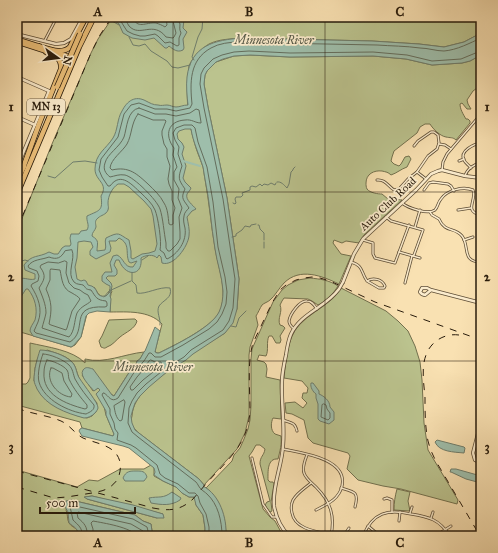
<svg xmlns="http://www.w3.org/2000/svg" width="498" height="553" viewBox="0 0 498 553" font-family="'IM FELL Great Primer',serif">
	<rect width="100%" height="100%" fill="#f9e1b2"/>
	<filter id="stains"><feTurbulence type="fractalNoise" baseFrequency=".005" numOctaves="4"/><feColorMatrix values="0 0 0 0 .2 0 0 0 0 .09 0 0 0 0 .02 0 0 0 .5 -.17"/></filter>
	<radialGradient id="worn" r=".72"><stop offset=".6" stop-color="#630" stop-opacity="0"/><stop offset="1" stop-color="#630" stop-opacity=".3"/></radialGradient>
	<g fill="#bbc38e" stroke="#72704d" fill-rule="evenodd">
		<path d="M113 17H481V33L464 42 444 47 419 44 372 41 242 38C231 39 219 39 209 44 202 48 192 58 189 66 188 70 189 74 188 78 186 99 188 121 194 141 196 150 200 158 203 167 204 170 204 175 205 179 209 201 211 225 215 248 218 268 229 293 219 313 210 328 175 345 159 353H157L155 351 162 324C149 310 127 312 110 312 111 305 109 298 112 291L110 289 108 295 104 297C98 296 97 291 94 287L81 337 75 345 71 347 17 331V231L52 144 91 53 98 39Z"/>
		<path d="M250 55 290 57 373 56 406 59 432 65 462 63 470 61 481 55V85L473 91 467 100 468 104 471 109H467L462 103 460 104C460 109 463 114 466 119H468L470 121V123L456 140C453 137 450 138 446 137 440 136 433 129 430 124H425L420 127 417 133 394 151 392 157 391 161 394 164 399 166 401 164 405 157 409 156 411 159 407 167C401 169 397 173 391 175 388 172 386 172 382 171 374 170 366 174 366 183 366 185 366 187 367 189 370 193 378 194 382 194L388 199 391 200 394 199 402 200 364 235 359 243 346 241 342 243 334 240 333 243 341 254 351 256 339 284C322 276 300 267 284 283 279 288 275 296 270 300 268 302 264 303 262 305 260 308 258 313 256 316L258 325 250 347 249 355V416L245 433 237 449 204 485 199 479 140 434C137 431 134 429 132 425 131 422 131 419 132 416 133 394 159 377 176 366L165 363 212 341 225 333 237 309 239 279 237 265 227 198 208 107 204 84 205 75 207 71 216 62 234 56Z"/>
		<path d="M310 278C320 279 329 280 338 286 333 294 327 301 318 305L312 301 308 299 284 298 282 301 280 305C283 312 277 318 280 325L283 326 285 328 280 336 281 340 280 343H276L272 336H269C266 342 269 350 266 356L259 355 258 358 257 360 264 362 266 364 267 369 266 377 280 380 281 419 273 418C271 422 270 430 275 434 277 435 279 435 281 436 282 444 280 451 278 459 267 458 268 472 268 480L270 482H273L274 484 271 502 272 511 270 512 268 510 265 505 267 502 270 501 260 464C260 456 264 456 265 449L260 445H256L252 452 249 456 263 509 270 517 275 521 281 532 285 536H226C226 520 220 498 206 488L232 461 234 455 240 448 244 439 248 429 250 420 251 406V359L252 349 273 302 282 290 288 285 298 280Z"/>
		<path d="M341 288 386 311 398 321 408 331 415 346 420 362 422 380 424 423 428 450 458 500 457 504 401 489 383 486 358 480 347 469 350 456 348 453 313 443 308 438 304 420 292 414 286 413 285 403 295 402 303 408 307 403 302 398 303 393H307L308 388 302 381 284 378C286 360 287 339 299 325 308 315 321 309 331 300 335 297 338 292 341 288Z"/>
		<path d="M133 319H135L137 321C135 329 126 332 120 337 116 340 113 345 107 347 104 349 104 348 101 347L99 341 102 336 109 320Z"/>
		<path d="M30 343C47 347 73 350 85 363V359C105 364 124 354 144 352L140 359 137 361 136 365 130 371 114 396 82 375 93 391 98 388 100 390 106 415 114 434 113 436 82 428 80 422 17 405V384H26L28 382 30 378ZM47 350C55 353 64 355 70 360 77 366 76 373 80 380 85 388 91 396 97 403L96 412 92 416 87 418 78 416 65 411 34 381 35 368 38 357Z"/>
		<path d="M151 465 154 468V476L163 481 176 487 182 493 189 497H193L195 498 196 505 203 515 205 528V536H152V531L151 524 143 521 135 515 71 500 66 510C68 514 67 520 69 523 73 529 79 527 78 536H17V470L77 487 89 480 98 481 120 469H144ZM92 496 163 514 157 518 87 499 85 497Z"/>
		<path d="M397 489 410 492 408 501 410 511 394 510C394 503 395 496 397 489Z"/>
	</g>
	<g fill="#9ebeab" stroke="#6f7d6b" fill-rule="evenodd">
		<path d="M116 17H177L178 18 184 20 183 28 187 32 183 39 184 48 183 50C177 53 173 49 169 46L167 48H165L154 38 145 40 132 38 123 33 119 24 114 20Z"/>
		<path d="M481 33V55L470 61 462 63 432 65 406 59 373 56 290 57 250 55 234 56 223 59 216 62 207 71 205 75 204 84 208 107 227 198 239 279 237 309 233 323 225 333 193 354 186 360 168 371 149 387 140 396 135 403 133 409 131 416 132 423 135 430 199 479 204 485 203 486C220 495 227 518 226 536H205V528L203 515 196 505 194 497H189L182 493 176 487 163 481 154 475 155 472 154 468 129 448 123 446 82 436 79 431 80 429 82 428 113 436 114 434 106 415V411L96 394 100 390 98 388 94 391C90 386 79 376 83 370 86 366 89 368 93 369L112 395 114 396 130 371 136 365 137 361 140 359 144 352 145 351 155 327 160 331 155 352 157 353H159C175 345 211 328 219 312 222 306 223 298 223 291 222 276 217 263 215 249 211 226 210 202 205 179 204 175 204 171 203 167 199 154 193 142 191 129H185L179 131 177 134 178 139 182 143 184 147 182 154 186 166 183 178 185 182 191 188C190 191 188 192 187 194 185 200 193 205 196 209L192 211 187 217C188 223 190 230 189 236 188 246 174 267 162 263L161 257 159 255 157 258C154 254 145 255 141 258 143 277 125 277 119 260H116L114 265 117 270V274L115 276H108L106 278 111 283 112 286 110 296 111 299 110 312 97 311 89 313 86 316 81 337 73 346 71 347 33 336 30 331C30 327 33 324 35 320 38 309 35 298 28 289H26L17 303V281C22 275 28 281 35 279V274L25 270 24 265C32 254 38 258 49 252L54 254H58L62 248 65 246H70L71 244 70 238 71 234H79L81 231 87 230C90 225 86 221 87 216 100 210 103 211 101 196 109 183 95 181 95 169 95 154 106 149 113 138 118 130 117 119 122 111 127 101 135 95 146 101 150 103 153 105 158 105 161 106 164 105 167 105 170 105 173 107 176 107 180 107 183 105 188 105 187 96 186 86 187 77 191 45 215 40 242 38L372 41 419 44 444 47 464 42ZM118 184H124L129 187 144 201 151 209 153 216 157 244 155 251 149 253 142 254 133 259 131 258V251L129 240C118 234 120 231 106 238 104 242 107 246 105 250L97 251C97 243 100 241 92 236 92 232 95 231 96 227 96 224 94 221 98 218 101 215 106 215 108 210 109 206 108 207 108 203 108 196 112 188 118 184ZM119 238C131 244 125 253 129 262L131 263 137 261 133 267C124 268 124 258 117 255L113 256 110 263 112 272H105L102 276V281L106 284 110 286V292L106 296C93 298 101 287 88 285L86 281 84 280 81 281 77 279 75 267 77 258 78 242 84 241 91 242 93 247 90 251V255L96 259 110 252 111 248 109 241H116Z"/>
		<path d="M40 350C50 350 65 355 72 362 77 367 76 374 80 379 83 384 99 404 98 408 98 409 96 412 95 413 92 416 88 418 84 418 66 413 46 406 37 389 36 386 34 383 34 380 34 370 37 359 40 350Z"/>
		<path d="M311 383H313L319 391V394C324 396 330 401 330 407L334 412V420L329 424 320 421 318 419V404L316 398V394C313 392 310 387 311 383Z"/>
		<path d="M437 440 464 447 465 448 464 453C454 452 439 452 435 442Z"/>
		<path d="M451 469H456L481 476V483L466 479 451 472H450Z"/>
		<path d="M136 471C142 471 145 471 147 477L144 481H125L123 478C126 471 130 471 136 471Z"/>
		<path d="M172 492 181 498 180 500C171 506 162 505 151 503L149 498C159 496 163 499 172 492Z"/>
		<path d="M92 496 133 505 163 514 164 518H157L87 499 84 497Z"/>
		<path d="M71 500 135 515 143 521 151 524 152 531V536H78C79 529 74 527 69 523L68 512 65 507 66 501Z"/>
	</g>
	<g fill="none" stroke-linecap="round" stroke-linejoin="round">
		<g stroke="#646d5c" stroke-width="1">
			<path d="M119 17 120 20 127 31 133 34 140 36H145L155 34 158 36 165 43 170 42 177 46 179 45V38L181 33C179 29 180 27 180 24 179 21 177 20 177 17"/>
			<path d="M125 17C126 20 127 23 129 26 140 38 153 20 166 37L173 38 174 37 176 33 172 17"/>
			<path d="M132 17C138 30 145 22 156 23 159 24 162 25 165 27L167 25 166 17"/>
			<path d="M139 108 155 114H166L176 116 190 113 196 109 199 110 201 122V123C195 123 192 119 185 120 168 121 164 135 174 148L173 155 177 167 174 172V180L179 189 178 198 182 208 179 217 180 232V239L177 244 170 251H168L166 248V243C164 233 163 218 160 209 157 200 134 177 125 175 119 174 115 176 110 177 105 173 103 169 105 163 107 154 120 147 124 137 127 128 127 110 139 108Z"/>
			<path d="M138 114 153 120H165L166 121 162 131V135L164 144 167 149V157L170 166 168 179 169 184 172 191V200L175 208 173 215V224L171 225 169 224C168 217 168 209 164 203 160 195 154 190 148 184 137 174 129 166 112 170L110 168C111 159 122 152 127 144 132 135 131 123 138 114Z"/>
			<path d="M72 250C76 259 66 273 74 282 77 285 81 284 83 285 87 288 84 289 91 290 96 297 96 300 106 301L107 303V306L105 307C67 305 89 330 70 342L36 333 34 331C35 328 37 325 38 322 43 309 38 297 31 286L32 284 38 281 39 276 37 271 29 268 28 266C33 259 41 260 49 257 57 260 61 258 65 251Z"/>
			<path d="M65 261 67 262 66 273 69 283 74 288 80 290 84 293 88 295 91 301C87 305 81 306 77 313 74 321 75 331 69 337L42 328C43 324 45 318 46 313 46 304 42 296 39 288 44 280 47 276 40 267L41 265 48 262 58 263Z"/>
			<path d="M51 269 60 270C62 279 62 289 72 293 75 295 78 296 80 299L72 311 67 328 66 330 51 325 49 324C52 309 52 303 46 289L50 280V271Z"/>
			<path d="M43 354C50 354 64 360 69 365 73 369 73 374 75 379 80 388 87 397 94 405 95 410 90 412 86 414 69 412 44 400 39 382 37 375 40 361 43 354Z"/>
			<path d="M47 360C53 361 63 365 67 370 69 373 68 376 69 379 73 388 81 398 87 405V408L85 409C66 404 42 395 44 372 44 368 45 364 47 360Z"/>
			<path d="M151 360 155 362H161L162 365 143 380 133 390H131L130 387 137 377 143 370 149 361Z"/>
			<path d="M51 368H53L62 373 64 381 72 394 71 397C58 396 45 381 51 368Z"/>
			<path d="M124 400 125 402 122 420 120 421C116 418 115 412 114 406Z"/>
			<path d="M324 404 326 405 327 409 330 413V418L328 420 321 417 322 405Z"/>
			<path d="M82 536C83 528 78 525 73 520L71 511 70 507 71 505 133 519 147 527 148 531V536"/>
			<path d="M87 536C88 527 84 523 78 518L77 513 78 512 131 524 143 531V536"/>
			<path d="M93 536V529L91 523 93 521C103 523 131 527 137 536"/>
			<path d="M209 536V527L206 514 200 503 198 496 195 493H189L178 484 165 478 160 474 157 465 136 448 131 445 117 440 118 433 115 429 114 423 110 414V409L102 395 103 393H104C109 396 111 403 118 398L133 374 139 367 141 364 144 361 149 353H151L155 357H161L183 345 209 329 217 322 222 314 226 304 227 292 225 277 218 247 213 202 207 167 198 142 195 128 192 125H184L176 128 173 133 175 140 179 147 178 154 182 166C178 178 178 179 185 189 180 199 184 200 189 208 187 210 184 213 184 216 183 220 184 224 185 228 187 241 178 254 167 259L166 258 164 253 160 250C162 242 158 217 155 210 152 203 146 198 141 193 132 185 121 171 110 186H108L102 177 99 170 101 159 118 137 124 114 131 105 139 103 155 109H167L176 111 190 108 192 104C190 83 189 60 211 48 226 39 256 42 274 43 308 44 343 44 377 45 391 46 406 46 420 48 428 48 436 51 444 51 457 50 470 43 481 38"/>
			<path d="M222 536C222 521 218 504 207 494 205 492 203 491 202 490 199 488 198 484 196 482L138 437 132 432 128 423 129 408 132 401 137 393 146 384 166 368 184 357 191 350 223 330 229 321 233 308 235 279 233 266 223 199 204 108 200 84 201 74 204 68 213 59 222 55 234 52 249 51 290 53 373 52 407 55 432 61 461 59 478 52H481"/>
		</g>
		<g stroke="#6f7d6b" stroke-width="1">
			<path d="M109 17 112 21 119 25"/>
			<path d="M129 37 133 45 139 46 145 44 151 51 167 61 172 67 178 68 190 65"/>
			<path d="M194 60 192 57 198 37 202 29 203 17"/>
			<path d="M48 176 55 178 73 162 85 161 97 163"/>
			<path d="M277 182C281 181 284 185 287 188L289 184 291 172 293 170V169L295 167"/>
			<path d="M233 203 235 204 236 203 235 199 236 197H241L243 195 242 193 250 190V187L252 186 256 187 260 184 262 186 264 184 268 185 271 183 275 185 276 183"/>
			<path d="M258 225H259L260 229 264 233V240"/>
			<path d="M232 237 236 236V234L242 230 245 226 250 227 251 225 256 224"/>
			<path d="M264 242V248"/>
			<path d="M17 253 18 256 21 258V260L22 261 25 260 28 261"/>
			<path d="M142 260 148 256"/>
			<path d="M132 273V281L136 285 137 293C145 295 160 286 170 288 173 298 163 300 159 306 156 312 161 319 160 325"/>
			<path d="M104 297 109 291 131 281"/>
			<path d="M231 326 236 327 239 318 246 311"/>
		</g>
		<path stroke="#9ebeab" stroke-width="2" d="M183 161 200 166"/>
		<defs>
			<g id="minor">
				<path d="M17 23 19 21 22 17"/>
				<path d="M45 40 57 17"/>
				<path d="M439 144 445 145 451 149"/>
				<path d="M17 152 23 153"/>
				<path d="M459 161 464 159"/>
				<path d="M471 168C469 165 465 163 464 160 459 151 474 144 481 143"/>
				<path d="M442 170 443 162 447 154 481 114"/>
				<path d="M417 172 426 179"/>
				<path d="M465 176C467 169 474 164 481 163"/>
				<path d="M377 180C385 179 388 186 394 190L399 189 408 179 417 172 428 156 437 149 439 143 438 135 434 132H431L418 141 414 146"/>
				<path d="M424 190 429 183 433 182 448 184 451 186 454 191"/>
				<path d="M402 203C408 208 428 215 435 210 438 207 438 202 441 199 447 190 463 186 473 190 477 201 463 211 481 215"/>
				<path d="M458 210 471 208"/>
				<path d="M430 212 432 215 439 219C445 233 455 227 462 236 470 246 461 262 481 262"/>
				<path d="M386 217 391 221 423 230 414 255 412 256 405 283"/>
				<path d="M415 227 420 210"/>
				<path d="M363 240 373 243V254L375 258 395 263 409 225"/>
				<path d="M464 240 473 237"/>
				<path d="M399 252 420 258"/>
				<path d="M351 262C364 266 360 271 367 281 373 277 382 279 385 286L384 288H379L367 281"/>
				<path d="M294 329C292 327 289 325 289 321 290 314 300 300 307 301 312 301 314 305 317 309"/>
				<path d="M283 420C291 423 295 422 297 431"/>
				<path d="M283 449C301 453 348 458 342 486 339 499 328 504 316 510"/>
				<path d="M307 455C305 460 302 467 304 473 306 479 312 483 316 487 331 502 335 516 331 536"/>
				<path d="M252 458 263 504 272 517H277"/>
				<path d="M311 483C305 488 297 493 293 500 291 504 291 509 292 513 295 531 322 532 337 536"/>
				<path d="M341 488C355 492 359 492 355 507"/>
				<path d="M384 499 387 498 392 500V512"/>
				<path d="M410 513 412 507"/>
				<path d="M431 518 433 512"/>
				<path d="M399 521 400 512"/>
				<path d="M368 526 380 536"/>
				<path d="M437 533H440L451 526"/>
				<path d="M345 536 347 531 349 528"/>
				<path d="M363 536C373 512 388 509 411 514 429 517 439 519 450 536"/>
			</g>
			<g id="tertiary">
				<path d="M17 32 20 35 56 44 64 43 71 39 83 17"/>
				<path d="M17 77 49 91 21 158 17 165"/>
				<path d="M17 117 35 125"/>
				<path d="M343 282 354 254 363 239 416 190 431 174 438 171 442 170 465 176 481 178"/>
				<path d="M431 290 425 295 422 294 420 292 422 288H427L431 290 481 303"/>
				<path d="M481 422 473 453 475 460 481 463"/>
				<path d="M289 536C281 528 276 517 274 506 272 486 282 466 283 446 285 425 281 403 282 382 282 373 284 364 286 355 287 348 288 341 291 334 301 313 325 308 339 289"/>
			</g>
			<g id="primary">
				<path d="M17 39 39 46"/>
				<path d="M17 42 48 52"/>
				<path d="M56 52 68 56 70 58"/>
				<path d="M54 54 65 58H70"/>
			</g>
			<g id="motorway">
				<path d="M38 46C49 49 62 55 70 47L86 17"/>
				<path d="M23 168 39 124 61 69C62 58 55 56 46 52"/>
				<path d="M17 181 24 166"/>
				<path d="M17 194 79 47 94 17"/>
			</g>
		</defs>
		<use href="#minor" stroke="#5d4d36" stroke-width="3"/>
		<use href="#tertiary" stroke="#5d4d36" stroke-width="4"/>
		<use href="#primary" stroke="#291c0c" stroke-width="5"/>
		<use href="#motorway" stroke="#291c0c" stroke-width="6"/>
		<use href="#minor" stroke="#fbeccd" stroke-width="1.5"/>
		<use href="#tertiary" stroke="#fbeccd" stroke-width="2.5"/>
		<use href="#primary" stroke="#ecc079" stroke-width="3.5"/>
		<use href="#motorway" stroke="#ecc079" stroke-width="4.5"/>
		<g stroke="#291c0c" stroke-width="1" stroke-dasharray="7 7" stroke-linecap="butt">
			<path d="M17 229 91 53 100 35 112 17"/>
			<path d="M459 335C445 333 431 341 426 355 421 368 424 384 425 398 425 412 425 427 428 441 430 449 433 456 437 463L480 536"/>
			<path d="M17 408C31 414 47 415 61 421 70 425 75 434 83 438 97 444 116 445 120 462 121 468 120 475 117 480 112 487 105 491 96 492"/>
			<path d="M17 471 153 508C169 511 179 511 192 500 201 490 209 480 218 471 236 452 249 437 250 410 250 390 247 362 253 343L272 303 280 290 286 285 296 280 304 278 312 277 320 278 330 281 375 302 481 340"/>
			<path d="M17 487 54 498 67 497 92 493"/>
		</g>
		<defs>
			<path id="tertiary-bridge" d="M339 289 343 282"/>
			<path id="motorway-bridge" d="M57 87 80 34"/>
		</defs>
		<use href="#tertiary-bridge" stroke="#5d4d36" stroke-width="4" stroke-linecap="butt"/>
		<use href="#motorway-bridge" stroke="#291c0c" stroke-width="6" stroke-linecap="butt"/>
		<use href="#tertiary-bridge" stroke="#fbeccd" stroke-width="2.5"/>
		<use href="#motorway-bridge" stroke="#ecc079" stroke-width="4.5"/>
	</g>
	<path fill="none" stroke="#291c0c" stroke-width="1" stroke-opacity="0.55" d="M173 17V536M325 17V536M17 192H481M17 361H481"/>
	<g text-anchor="middle" dominant-baseline="central" stroke-width="3.5" stroke-linejoin="round" paint-order="stroke">
		<rect fill="#fbeccd" stroke="#685a46" stroke-width="1" x="27" y="99" width="38" height="16" rx="3"/>
		<g font-size="10" font-weight="bold" fill="#291c0c">
			<text x="46" y="107">MN 13</text>
		</g>
		<g font-size="11" fill="#291c0c" stroke="#fbeccd">
			<text transform="translate(388 204) rotate(-43)">Auto Club Road</text>
		</g>
		<g font-size="12" font-style="italic" fill="#525544" stroke="#fbeccd">
			<text x="274" y="40">Minnesota River</text>
			<text x="153" y="367">Minnesota River</text>
		</g>
	</g>
	<rect width="498" height="553" fill="none" stroke="#f9e1b2" stroke-width="44"/>
	<g transform="translate(58 58) rotate(104)" stroke="#fbeccd" stroke-width="3" paint-order="stroke">
	<path d="M0-3L7 15L0 10L-7 15Z" fill="#291c0c"/>
	<text y="-6" font-size="11" font-weight="bold" text-anchor="middle" fill="#291c0c">N</text>
	</g>
	<path d="M40 507v6h95v-6" fill="none" stroke="#291c0c" stroke-width="2"/>
	<text x="46" y="507" font-size="12" fill="#291c0c" stroke="#fbeccd" stroke-width="3" paint-order="stroke">500 m</text>
	<rect x="22" y="22" width="454" height="509" fill="none" stroke="#291c0c" stroke-width="1.5"/>
	<g font-size="13" text-anchor="middle" font-weight="bold" fill="#291c0c">
		<text x="98" y="16">A</text>
		<text x="249" y="16">B</text>
		<text x="400" y="16">C</text>
		<text x="11" y="111">1</text>
		<text x="487" y="111">1</text>
		<text x="11" y="281">2</text>
		<text x="487" y="281">2</text>
		<text x="11" y="451">3</text>
		<text x="487" y="451">3</text>
		<text x="98" y="547">A</text>
		<text x="249" y="547">B</text>
		<text x="400" y="547">C</text>
	</g>
	<rect width="100%" height="100%" filter="url(#stains)"/>
	<rect width="100%" height="100%" fill="url(#worn)"/>
</svg>
